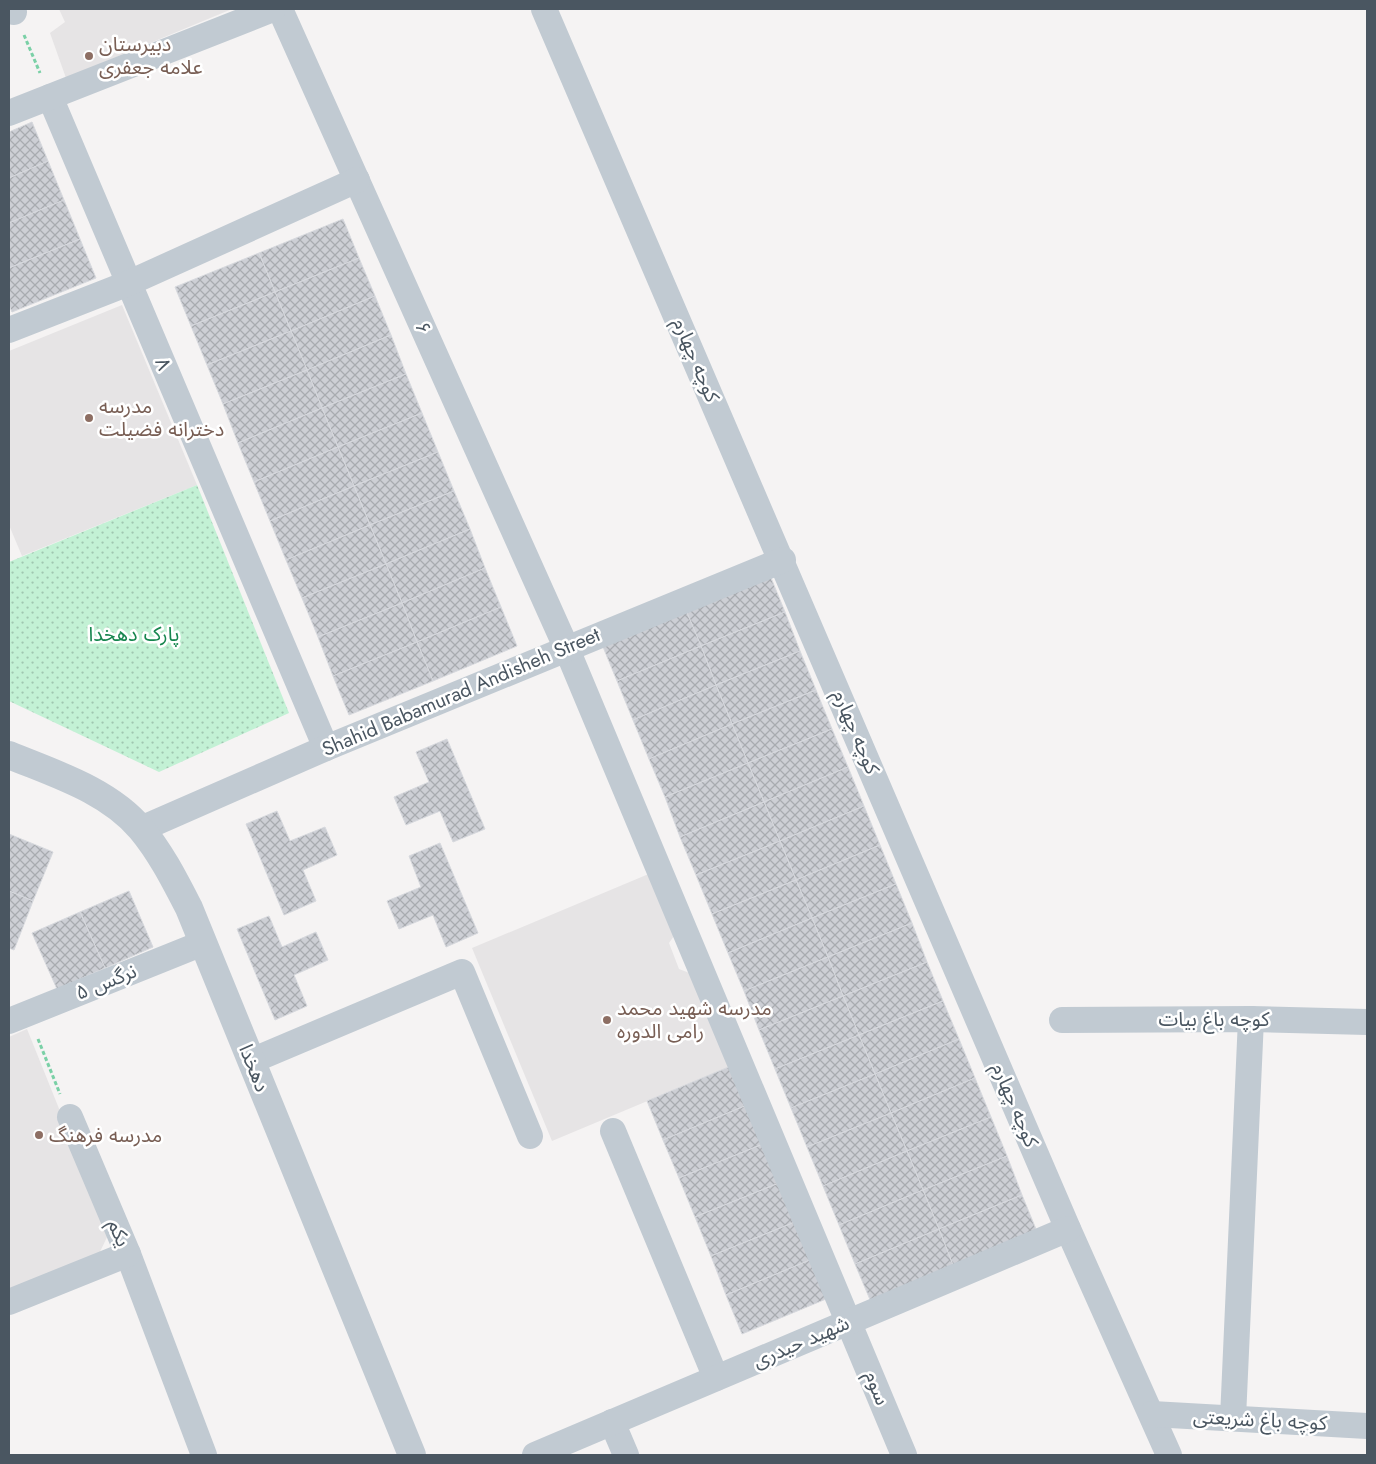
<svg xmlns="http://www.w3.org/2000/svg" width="1376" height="1464" viewBox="0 0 1376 1464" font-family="Jost,'Noto Sans Arabic',sans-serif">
	<defs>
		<pattern id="grass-dots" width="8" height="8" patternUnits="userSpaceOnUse" patternTransform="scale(1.25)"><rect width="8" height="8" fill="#c3f1d5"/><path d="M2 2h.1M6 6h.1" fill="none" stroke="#a0c6b0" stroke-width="1.8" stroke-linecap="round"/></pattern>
		<pattern id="building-cross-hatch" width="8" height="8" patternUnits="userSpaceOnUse" patternTransform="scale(1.25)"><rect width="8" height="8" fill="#cdcfd5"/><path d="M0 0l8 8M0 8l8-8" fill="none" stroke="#a8abb0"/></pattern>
	</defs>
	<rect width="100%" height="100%" fill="#f5f3f3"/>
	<g fill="#e6e4e5">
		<path d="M59 9H232L66 78 50 33 65 22Z"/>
		<path d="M122 305 197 485 22 556 9 525V351Z"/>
		<path d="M651 873 676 933 669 943 679 969 692 974 731 1066 552 1141 472 948Z"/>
		<path d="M27 1029 109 1233 97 1258 9 1293V1037Z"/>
	</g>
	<path fill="url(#grass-dots)" d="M197 485 289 713 159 772 9 701V562Z"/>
	<g fill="url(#building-cross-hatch)" stroke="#d7d9de">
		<path d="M32 122 48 161 9 178V132Z"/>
		<path d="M48 161 64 200 9 223V178Z"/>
		<path d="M64 200 80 239 9 268V223Z"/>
		<path d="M343 219 359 258 275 292 259 253Z"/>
		<path d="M80 239 96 278 12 312 9 305V268Z"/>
		<path d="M259 253 275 292 191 326 175 287Z"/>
		<path d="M359 258 375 296 291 331 275 292Z"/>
		<path d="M275 292 291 331 207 365 191 326Z"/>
		<path d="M375 296 391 335 307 370 291 331Z"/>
		<path d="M291 331 307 370 223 404 207 365Z"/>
		<path d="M391 335 406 374 322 408 307 370Z"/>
		<path d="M307 370 322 408 238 443 223 404Z"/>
		<path d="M406 374 422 413 338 447 322 408Z"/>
		<path d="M322 408 338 447 254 482 238 443Z"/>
		<path d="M422 413 438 452 354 486 338 447Z"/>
		<path d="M338 447 354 486 270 521 254 482Z"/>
		<path d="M438 452 454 491 370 525 354 486Z"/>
		<path d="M354 486 370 525 286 560 270 521Z"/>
		<path d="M454 491 470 529 386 564 370 525Z"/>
		<path d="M370 525 386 564 302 598 286 560Z"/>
		<path d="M470 529 485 568 402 603 386 564Z"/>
		<path d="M386 564 402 603 318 637 302 598Z"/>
		<path d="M485 568 501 607 417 642 402 603Z"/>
		<path d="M769 573 785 612 701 646 685 608Z"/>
		<path d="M402 603 417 642 333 676 318 637Z"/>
		<path d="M501 607 517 646 433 681 417 642Z"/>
		<path d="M685 608 701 646 617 681 601 642Z"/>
		<path d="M785 612 800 651 716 685 701 646Z"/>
		<path d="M417 642 433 681 349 715 333 676Z"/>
		<path d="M701 646 716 685 633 720 617 681Z"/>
		<path d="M800 651 816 690 732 724 716 685Z"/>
		<path d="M716 685 732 724 649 759 633 720Z"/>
		<path d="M816 690 832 729 748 763 732 724Z"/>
		<path d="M732 724 748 763 665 797 649 759Z"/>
		<path d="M832 729 848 767 764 802 748 763Z"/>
		<path d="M447 739 485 829 453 842 440 811 406 825 394 797 429 782 416 752Z"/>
		<path d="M748 763 764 802 680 837 665 797Z"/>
		<path d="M848 767 864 806 780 841 764 802Z"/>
		<path d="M764 802 780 841 696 875 680 837Z"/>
		<path d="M864 806 880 845 796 880 780 841Z"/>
		<path d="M277 811 290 841 325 827 337 855 303 870 316 901 284 915 246 824Z"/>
		<path d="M9 834 53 852 33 901 9 891Z"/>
		<path d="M780 841 796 880 712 914 696 875Z"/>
		<path d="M440 843 478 933 446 947 433 915 399 929 387 901 421 887 409 856Z"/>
		<path d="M880 845 896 884 812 918 796 880Z"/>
		<path d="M796 880 812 918 728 953 712 914Z"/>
		<path d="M896 884 912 923 828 957 812 918Z"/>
		<path d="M9 891 33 901 14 950 9 948Z"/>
		<path d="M129 891 153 947 105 968 80 912Z"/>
		<path d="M80 912 105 968 57 989 32 933Z"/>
		<path d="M269 916 282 947 316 932 328 960 294 975 307 1006 275 1020 237 929Z"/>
		<path d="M812 918 828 957 744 991 728 953Z"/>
		<path d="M912 923 927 962 843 996 828 957Z"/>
		<path d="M828 957 843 996 759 1030 744 991Z"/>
		<path d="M927 962 943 1001 859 1035 843 996Z"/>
		<path d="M843 996 859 1035 775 1069 759 1030Z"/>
		<path d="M943 1001 959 1039 875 1074 859 1035Z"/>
		<path d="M859 1035 875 1074 791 1108 775 1069Z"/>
		<path d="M959 1039 975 1078 891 1113 875 1074Z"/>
		<path d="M731 1066 747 1105 663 1140 647 1101Z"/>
		<path d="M875 1074 891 1113 807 1147 791 1108Z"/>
		<path d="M975 1078 991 1117 907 1151 891 1113Z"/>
		<path d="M747 1105 763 1144 679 1178 663 1140Z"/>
		<path d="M891 1113 907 1151 823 1186 807 1147Z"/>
		<path d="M991 1117 1007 1156 923 1190 907 1151Z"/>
		<path d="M763 1144 779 1183 695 1217 679 1178Z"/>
		<path d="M907 1151 923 1190 839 1225 823 1186Z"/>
		<path d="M1007 1156 1022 1195 939 1229 923 1190Z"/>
		<path d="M779 1183 795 1222 711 1256 695 1217Z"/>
		<path d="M923 1190 939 1229 855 1264 839 1225Z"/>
		<path d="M1022 1195 1038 1234 954 1268 939 1229Z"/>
		<path d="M795 1222 810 1260 726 1295 711 1256Z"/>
		<path d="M939 1229 954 1268 871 1302 855 1264Z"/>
		<path d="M810 1260 826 1299 742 1334 726 1295Z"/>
	</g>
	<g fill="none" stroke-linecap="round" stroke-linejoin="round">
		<g stroke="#7ad0a6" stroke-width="3" stroke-dasharray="4 2.5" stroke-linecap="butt">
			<path d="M24 35 40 73"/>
			<path d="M38 1039 60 1094"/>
		</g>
		<g stroke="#c1cad2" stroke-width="26">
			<path d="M13 9 14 12"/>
			<path d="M280 9 566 647 904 1455"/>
			<path d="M544 9 1068 1229 1169 1455"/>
			<path d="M50 97 326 748"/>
			<path d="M9 113 273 9"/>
			<path d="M9 330 129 283 357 180"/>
			<path d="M141 829 326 748 783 560"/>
			<path d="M1062 1020 1251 1019 1367 1022"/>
			<path d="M9 1021 203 943"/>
			<path d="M251 1061 462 972 530 1136"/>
			<path d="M70 1117 128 1254 204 1455"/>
			<path d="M613 1131 716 1378"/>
			<path d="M9 1302 128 1254"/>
			<path d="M1152 1414 1367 1426"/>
			<path d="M1233 1418 1251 1019"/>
			<path d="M612 1422 626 1455"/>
			<path d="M535 1455 1068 1229"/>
		</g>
		<path stroke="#c1cad2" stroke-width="28" d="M9 755C55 774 108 790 141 829 161 853 175 881 189 908L412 1455"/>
	</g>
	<g fill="#8d6e63" stroke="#fff" stroke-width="2">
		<circle cx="89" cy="56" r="5"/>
		<circle cx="89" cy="418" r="5"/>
		<circle cx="607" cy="1020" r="5"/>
		<circle cx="39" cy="1135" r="5"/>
	</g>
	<g text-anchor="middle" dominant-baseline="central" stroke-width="5" stroke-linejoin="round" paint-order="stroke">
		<g font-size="20" fill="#785e54" stroke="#fff" text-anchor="start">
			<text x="99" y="44">دبیرستان<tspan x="99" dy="23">علامه جعفری</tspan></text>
			<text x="99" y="406">مدرسه<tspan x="99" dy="23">دخترانه فضيلت</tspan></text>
			<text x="617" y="1008">مدرسه شهید محمد<tspan x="617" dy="23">رامی الدوره</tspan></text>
			<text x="49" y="1135">مدرسه فرهنگ</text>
		</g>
		<g font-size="20" fill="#4a5661" stroke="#fff">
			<text transform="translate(423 328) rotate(66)">۶</text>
			<text transform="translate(696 360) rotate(67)">کوچه چهارم</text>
			<text transform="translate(163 364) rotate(67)">۸</text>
			<text transform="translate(461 692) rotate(-23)">Shahid Babamurad Andisheh Street</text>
			<text transform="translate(856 732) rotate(67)">کوچه چهارم</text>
			<text transform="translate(106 982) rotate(-22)">نرگس ۵</text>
			<text x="1214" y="1019">کوچه باغ بیات</text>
			<text transform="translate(254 1068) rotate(68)">دهخدا</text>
			<text transform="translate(1015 1105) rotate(67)">کوچه چهارم</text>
			<text transform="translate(119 1233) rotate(67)">یکم</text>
			<text transform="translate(801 1342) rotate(-23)">شهید حیدری</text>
			<text transform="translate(877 1388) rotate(68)">سوم</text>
			<text transform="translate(1260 1420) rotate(3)">کوچه باغ شریعتی</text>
		</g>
		<g font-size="20" fill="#17864f" stroke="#fff">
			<text x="134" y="634">پارک دهخدا</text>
		</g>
	</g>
	<rect width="1376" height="1464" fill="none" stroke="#4a5661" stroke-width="20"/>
</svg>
